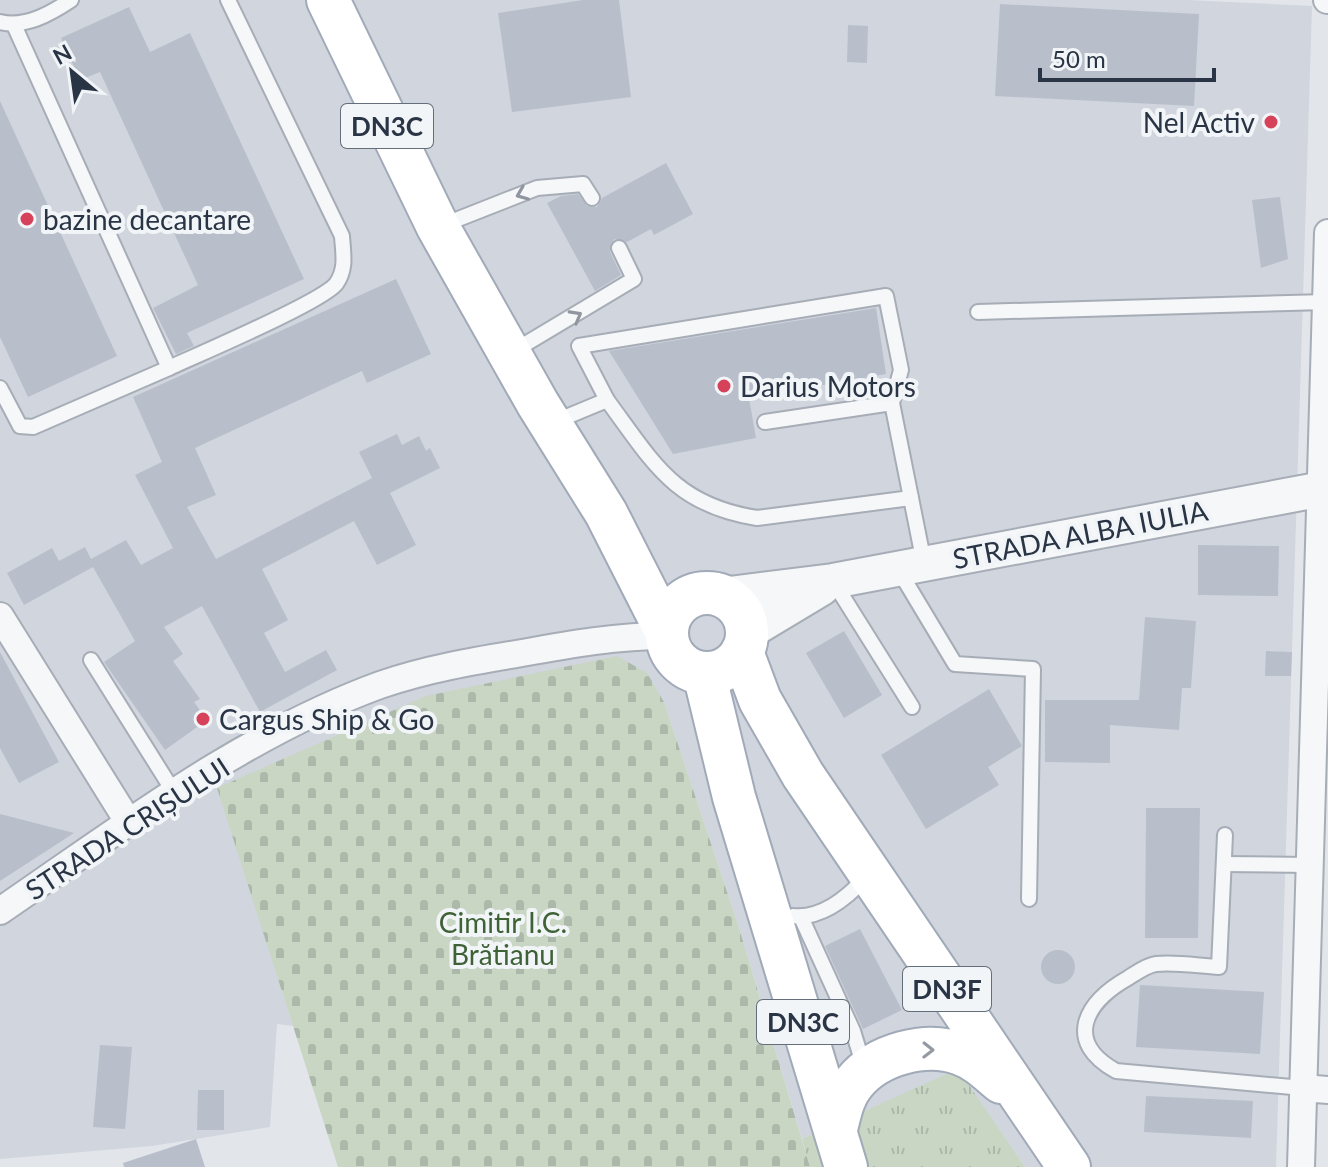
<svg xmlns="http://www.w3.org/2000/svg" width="1328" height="1167" viewBox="0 0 1328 1167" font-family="Lato,sans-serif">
	<defs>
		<pattern id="grass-tufts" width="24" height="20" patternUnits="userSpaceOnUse" patternTransform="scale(2)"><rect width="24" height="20" fill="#c8d6c3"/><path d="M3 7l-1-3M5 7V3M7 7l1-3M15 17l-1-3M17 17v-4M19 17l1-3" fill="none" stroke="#acb8a9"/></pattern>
		<pattern id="cemetery-stones" width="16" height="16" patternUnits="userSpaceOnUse" patternTransform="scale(2)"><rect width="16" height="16" fill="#c8d6c3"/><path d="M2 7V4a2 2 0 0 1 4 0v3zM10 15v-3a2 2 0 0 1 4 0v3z" fill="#acb8a9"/></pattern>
	</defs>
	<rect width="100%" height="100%" fill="#e2e6eb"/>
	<path fill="#d0d5de" d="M0 0H1187L1312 6 1276 1167H1025L958 1070 802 1139 740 931 664 702 646 673 218 788 293 1026 277 1024 270 1127 152 1146 0 1159Z"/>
	<path fill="url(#grass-tufts)" d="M958 1069 1025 1167H810L802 1139Z"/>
	<path fill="url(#cemetery-stones)" d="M617 656 647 673 664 702 740 931 810 1167H338L217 788 426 696Z"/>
	<g fill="#b9bfca">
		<path d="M583 0H619L631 97 512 112 498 13Z"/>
		<path d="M1000 4 1199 14 1194 106 995 96Z"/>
		<path d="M129 7 150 52 190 33 304 279 187 333 194 346 176 354 153 308 198 285 100 72 80 80 61 38Z"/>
		<path d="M848 25 868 26 867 63 847 62Z"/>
		<path d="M0 101 117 356 28 397 0 337Z"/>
		<path d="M666 163 693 214 654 235 651 229 627 242 614 239 610 252 621 275 595 291 547 203 561 196 578 194 587 206 597 207 602 198Z"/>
		<path d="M1280 197 1288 259 1261 268 1252 200Z"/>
		<path d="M396 279 431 354 367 383 362 371 195 448 216 495 187 507 216 559 372 478 359 452 397 434 402 445 419 436 426 451 430 448 440 468 390 493 416 545 377 565 354 521 262 569 288 620 264 633 285 672 326 650 337 670 260 712 202 606 164 627 183 654 173 661 200 699 194 702 207 720 165 750 104 662 135 641 93 567 24 605 7 573 52 548 59 561 85 547 91 559 126 540 141 565 173 548 135 475 162 462 133 397Z"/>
		<path d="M876 308 886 374 749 398 756 438 673 454 609 351Z"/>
		<path d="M1198 545 1279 546 1278 596 1198 595Z"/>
		<path d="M1145 617 1196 621 1191 688H1182L1179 730 1110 725V763L1045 762V700H1139Z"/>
		<path d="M844 631 882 695 844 718 806 653Z"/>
		<path d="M1266 651 1292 652 1291 676H1265Z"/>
		<path d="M0 652 59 762 19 783 0 748Z"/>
		<path d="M989 689 1022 746 988 767 999 785 926 829 881 755Z"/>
		<path d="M1146 808H1200L1198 938H1145Z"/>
		<path d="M0 814 74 833 0 881Z"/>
		<path d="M860 929 902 1010 863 1029 825 946Z"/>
		<circle cx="1058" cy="967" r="17"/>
		<path d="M1140 985 1264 992 1260 1054 1136 1047Z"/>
		<path d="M100 1045 132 1047 125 1129 93 1127Z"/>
		<path d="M198 1090H224V1130H197Z"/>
		<path d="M1146 1096 1253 1101 1251 1138 1144 1132Z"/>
		<path d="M196 1139 205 1167H124L123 1163Z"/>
	</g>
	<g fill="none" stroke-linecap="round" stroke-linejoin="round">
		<defs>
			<g id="service">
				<path d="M0 22C25 28 50 14 71 0"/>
				<path d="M443 225 537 188 583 184 592 198"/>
				<path d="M978 312 1326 302"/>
				<path d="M512 352 634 279 619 248"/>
				<path d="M169 368C199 354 320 303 336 284 347 269 343 253 342 236L228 0"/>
				<path d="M0 388 20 426 33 427 169 368 14 25"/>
				<path d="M607 400 579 346 886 296 901 370 892 403"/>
				<path d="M554 422 607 400C653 462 674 505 757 518L911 498"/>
				<path d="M765 422 892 403 924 563"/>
				<path d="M898 569 955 664 1033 669 1029 899"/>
				<path d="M833 581 912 707"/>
				<path d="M91 660 175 794"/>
				<path d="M1225 835 1219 967C1199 966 1176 962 1156 964 1147 965 1136 973 1128 978 1084 1003 1064 1042 1116 1071L1303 1088"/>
				<path d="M1224 864 1309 865"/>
				<path d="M793 916C822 919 848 897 866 877"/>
				<path d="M801 917 853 1031 864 1067"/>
			</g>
			<g id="minor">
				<path d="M1327 0H1328"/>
				<path d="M0 616 129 823"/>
				<path d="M0 911C120 829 243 735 380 685 426 669 474 661 522 653 571 644 617 636 667 636"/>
				<path d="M1303 1088 1328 1090"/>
				<path d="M1301 1167 1328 233"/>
			</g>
			<g id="tertiary">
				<path d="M721 595 833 581 1328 488"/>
				<path d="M747 633 822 588"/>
			</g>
			<g id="primary">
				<path d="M328 0 438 227 538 404 606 513 666 631"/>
				<circle cx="707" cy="633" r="40"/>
				<path d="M742 652 760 700 803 775 1069 1167"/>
				<path d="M704 673 734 797 846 1167"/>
				<path d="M836 1129C840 1113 843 1096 854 1083 877 1054 926 1041 961 1054 977 1060 988 1071 1001 1082"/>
			</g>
		</defs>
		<use href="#service" stroke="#a7adb6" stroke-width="18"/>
		<use href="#minor" stroke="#a7adb6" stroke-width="30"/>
		<use href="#tertiary" stroke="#a7adb6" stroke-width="38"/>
		<use href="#primary" stroke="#a1aab8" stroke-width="46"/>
		<use href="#service" stroke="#f5f7f9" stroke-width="14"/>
		<use href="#minor" stroke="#f5f7f9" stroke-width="26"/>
		<use href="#tertiary" stroke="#f5f7f9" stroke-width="34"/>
		<use href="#primary" stroke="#fff" stroke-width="42"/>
	</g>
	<defs><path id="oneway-chevron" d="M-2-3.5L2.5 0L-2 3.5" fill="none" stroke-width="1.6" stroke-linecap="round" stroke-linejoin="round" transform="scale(2)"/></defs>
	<g stroke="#8f969f">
		<use href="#oneway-chevron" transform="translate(522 194) rotate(158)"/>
		<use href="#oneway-chevron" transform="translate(576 316) rotate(-29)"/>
	</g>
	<use stroke="#949aa2" href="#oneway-chevron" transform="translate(928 1050) rotate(1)"/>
	<g fill="#d6425a" stroke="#f2f5f8" stroke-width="3">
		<circle cx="1271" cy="122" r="8"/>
		<circle cx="27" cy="219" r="8"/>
		<circle cx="724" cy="386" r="8"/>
		<circle cx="203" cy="719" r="8"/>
	</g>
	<g text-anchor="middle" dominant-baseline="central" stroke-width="8" stroke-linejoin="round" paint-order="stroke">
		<g fill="#f2f5f8" stroke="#656e7b" stroke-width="2">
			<rect x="341" y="104" width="92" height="44" rx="6"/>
			<rect x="903" y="967" width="88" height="44" rx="6"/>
			<rect x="757" y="1000" width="92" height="44" rx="6"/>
		</g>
		<g font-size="26" font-weight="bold" fill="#293445">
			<text x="387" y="126">DN3C</text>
			<text x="947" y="989">DN3F</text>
			<text x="803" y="1022">DN3C</text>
		</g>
		<g font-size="28" fill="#293445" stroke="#f2f5f8" text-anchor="start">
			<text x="1255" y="122" text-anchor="end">Nel Activ</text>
			<text x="43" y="219">bazine decantare</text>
			<text x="740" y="386">Darius Motors</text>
			<text x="219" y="719">Cargus Ship &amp; Go</text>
		</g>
		<g font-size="28" fill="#293445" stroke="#f2f5f8">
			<text transform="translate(1080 534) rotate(-11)">STRADA ALBA IULIA</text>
			<text transform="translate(127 828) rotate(-33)">STRADA CRIȘULUI</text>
		</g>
		<g font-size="28" fill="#3f6136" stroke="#f2f5f8">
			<text x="503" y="922">Cimitir I.C.<tspan x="503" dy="32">Brătianu</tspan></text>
		</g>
	</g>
	<g transform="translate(72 72) rotate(331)" stroke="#f2f5f8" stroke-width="6" paint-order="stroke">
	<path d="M0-6L14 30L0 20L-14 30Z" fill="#293445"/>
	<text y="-12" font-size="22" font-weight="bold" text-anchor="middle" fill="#293445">N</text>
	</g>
	<path d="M1040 68v12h174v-12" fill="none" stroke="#293445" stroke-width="4"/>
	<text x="1052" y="68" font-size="24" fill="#293445" stroke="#f2f5f8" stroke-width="6" paint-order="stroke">50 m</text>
</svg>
